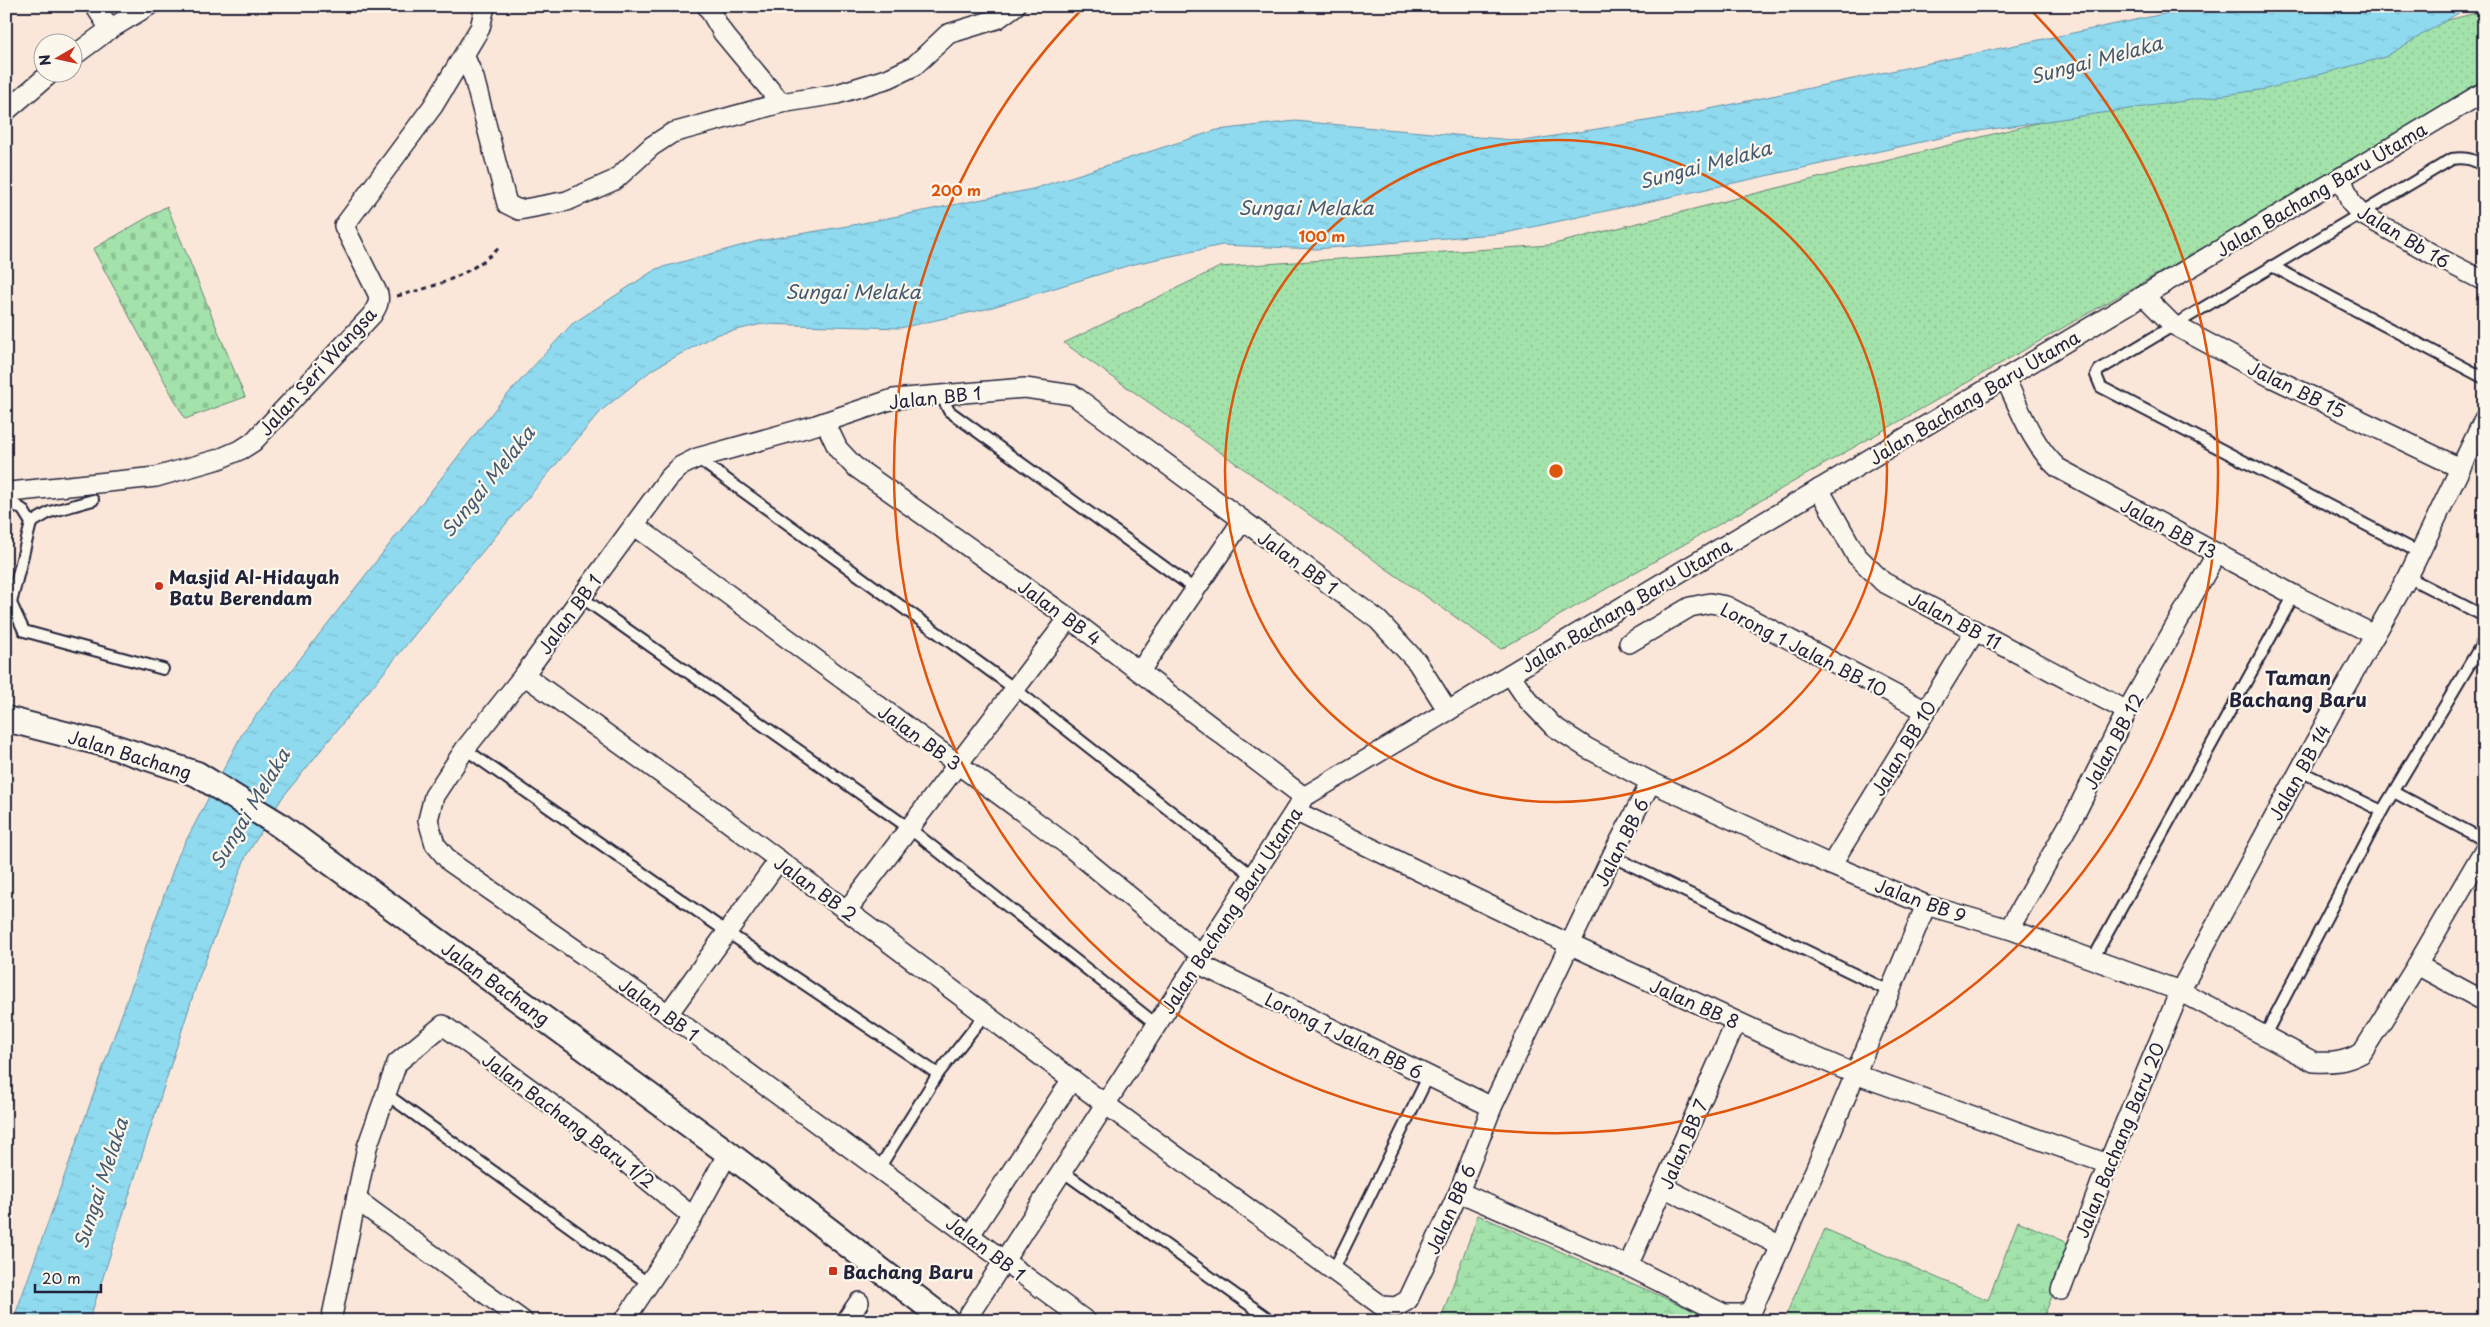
<svg xmlns="http://www.w3.org/2000/svg" width="2490" height="1327" viewBox="0 0 2490 1327" font-family="'Playpen Sans',sans-serif">
	<defs>
		<pattern id="grass-dots" width="8" height="8" patternUnits="userSpaceOnUse" patternTransform="scale(1.25)"><rect width="8" height="8" fill="#a3e3ab"/><path d="M2 2h.1M6 6h.1" fill="none" stroke="#8cc294" stroke-width="1.8" stroke-linecap="round"/></pattern>
		<pattern id="wetland-marsh" width="20" height="14" patternUnits="userSpaceOnUse" patternTransform="scale(1.25)"><rect width="20" height="14" fill="#a3e3ab"/><path d="M1 5h8M5 5V1M11 12h8M15 12V8" fill="none" stroke="#8cc294"/></pattern>
		<pattern id="cemetery-stones" width="16" height="16" patternUnits="userSpaceOnUse" patternTransform="scale(1.25)"><rect width="16" height="16" fill="#a3e3ab"/><path d="M2 7V4a2 2 0 0 1 4 0v3zM10 15v-3a2 2 0 0 1 4 0v3z" fill="#8cc294"/></pattern>
		<pattern id="water-ripples" width="26" height="14" patternUnits="userSpaceOnUse" patternTransform="scale(1.25)"><rect width="26" height="14" fill="#8fdaef"/><path d="M2 4q2-2 4 0t4 0M15 11q2-2 4 0t4 0" fill="none" stroke="#7bbbce"/></pattern>
	</defs>
	<rect width="100%" height="100%" fill="#fbe7d9"/>
	<filter id="ink" filterUnits="userSpaceOnUse"><feTurbulence type="fractalNoise" baseFrequency=".02" numOctaves="2"/><feDisplacementMap in="SourceGraphic" scale="10" xChannelSelector="R" yChannelSelector="G"/><feConvolveMatrix kernelMatrix="1 2 1 2 8 2 1 2 1" color-interpolation-filters="sRGB"/></filter>
	<g filter="url(#ink)">
		<path fill="url(#grass-dots)" stroke="#628273" d="M2484 11V79L2311 186 1501 649 1064 343 1220 267 1550 245Z"/>
		<g fill="url(#wetland-marsh)" stroke="#628273">
			<path d="M1478 1215 1717 1321H1440Z"/>
			<path d="M2018 1221 2073 1245 2042 1321H1783L1825 1229 1988 1300Z"/>
		</g>
		<path fill="url(#cemetery-stones)" stroke="#628273" d="M167 206 245 397 185 419 93 249Z"/>
		<path fill="url(#water-ripples)" stroke="#6390a7" d="M2202 6H2470L2385 57 2266 89 1958 134 1505 233 1316 249 1222 245 1130 265 986 309 900 328 762 324 715 335 653 369 602 410 467 570 282 798 246 856 198 980 89 1321H13L178 856 243 732 499 404 572 324 656 269 758 241 853 225 1033 189 1217 130 1295 121 1524 141 1676 116Z"/>
		<g fill="none" stroke-linecap="round" stroke-linejoin="round">
			<defs>
				<g id="service">
					<path d="M2272 266 2484 378"/>
					<path d="M941 395 949 411 1196 590"/>
					<path d="M697 458 1015 689 1253 876"/>
					<path d="M6 499 23 510 31 523 11 603"/>
					<path d="M31 523 50 512 93 500"/>
					<path d="M2420 553 2101 387 2096 375 2099 370 2452 159C2465 157 2473 159 2484 166"/>
					<path d="M2408 577 2484 616"/>
					<path d="M581 597 909 828 1157 1025"/>
					<path d="M6 602 11 603 24 631 163 669"/>
					<path d="M465 749 727 932 938 1074"/>
					<path d="M2300 771 2382 811"/>
					<path d="M2394 792 2484 840"/>
					<path d="M1612 856 1889 991"/>
					<path d="M2093 959 2294 595"/>
					<path d="M2264 1037 2382 811 2484 640"/>
					<path d="M386 1094 649 1284"/>
					<path d="M878 1170 938 1074 986 1013"/>
					<path d="M1062 1171 1272 1321"/>
					<path d="M1334 1269 1428 1077"/>
				</g>
				<g id="minor">
					<path d="M95 6 110 29"/>
					<path d="M707 6 723 33 781 103"/>
					<path d="M464 55 474 78 507 204 519 210 567 201 615 180 652 146 672 133 781 103 837 94 889 78 914 66 948 34 997 19 1015 6"/>
					<path d="M72 57 110 29 148 6"/>
					<path d="M6 111 52 72"/>
					<path d="M2341 177 2351 203 2361 214 2443 260 2484 281"/>
					<path d="M2143 295 2172 324 2271 377 2460 468"/>
					<path d="M2005 378C2020 409 2032 445 2058 468L2294 595 2375 635"/>
					<path d="M825 422 838 449 854 466 1069 618 1304 797"/>
					<path d="M1819 489 1856 555 1883 582 2127 711"/>
					<path d="M6 495 10 492 156 477 219 459 242 449 253 442 372 315C376 308 380 303 378 294L344 226 433 106 480 28 485 6"/>
					<path d="M634 525 1066 844 1201 955"/>
					<path d="M1629 643 1690 607 1710 603 1726 606 1926 711"/>
					<path d="M1140 671 1242 521"/>
					<path d="M1510 674 1527 699 1553 726 1587 748 1651 782 1831 865 1926 905 2009 929 2180 991 2314 1062C2332 1063 2345 1062 2362 1053L2417 965 2484 850"/>
					<path d="M524 675 712 810 1105 1104 1382 1306 1396 1307 1408 1300 1459 1192 1492 1107 1612 856 1651 782"/>
					<path d="M1295 811 1569 944 1790 1046 1855 1074 2108 1164"/>
					<path d="M1831 865 1975 631"/>
					<path d="M847 910 1069 618"/>
					<path d="M2009 929 2076 812 2127 711 2217 553"/>
					<path d="M1197 963 1492 1107"/>
					<path d="M2417 965 2484 1001"/>
					<path d="M668 1014 779 860"/>
					<path d="M1665 1188 1781 1246"/>
					<path d="M1459 1192 1628 1266 1724 1314H1745L1753 1308 1816 1168 1926 905"/>
					<path d="M357 1200 523 1321"/>
					<path d="M970 1235 1072 1079"/>
					<path d="M1628 1266 1736 1022"/>
					<path d="M2061 1290 2108 1164 2180 991 2344 689 2408 577 2484 419"/>
					<path d="M331 1321 367 1147 397 1063 443 1025 581 1126 693 1217"/>
					<path d="M624 1321 693 1217 728 1153"/>
					<path d="M846 1321 859 1302"/>
					<path d="M965 1321 1304 797 2484 92"/>
					<path d="M1086 1321 668 1014 450 862 435 844 428 820 434 796 465 749 524 675 668 479 681 466 697 458 816 425 893 399 1025 388 1073 395 1378 620 1417 662 1448 711"/>
				</g>
				<path id="tertiary" d="M6 719 108 745 197 774 278 824 728 1153 947 1321"/>
			</defs>
			<use href="#service" stroke="#22223b" stroke-width="14"/>
			<use href="#minor" stroke="#22223b" stroke-width="22"/>
			<use href="#tertiary" stroke="#22223b" stroke-width="28"/>
			<path stroke="#22223b" stroke-width="3" stroke-dasharray="5 4" stroke-linecap="butt" d="M397 296C438 286 469 276 500 247"/>
			<use href="#service" stroke="#fbf7ec" stroke-width="10"/>
			<use href="#minor" stroke="#fbf7ec" stroke-width="19"/>
			<use href="#tertiary" stroke="#fbf7ec" stroke-width="24"/>
		</g>
	</g>
	<g fill="none" stroke="#de560e" stroke-width="2.5">
		<circle cx="1556" cy="471" r="331"/>
		<path d="M2028 7A662 662 0 1 1 1084 7"/>
	</g>
	<g fill="#c8321e" stroke="#fbf7ec" stroke-width="2">
		<circle cx="159" cy="586" r="5"/>
		<rect x="828" y="1266" width="10" height="10" rx="2.5"/>
	</g>
	<g text-anchor="middle" dominant-baseline="central" stroke-width="4.5" stroke-linejoin="round" paint-order="stroke">
		<g font-size="18" fill="#22223b" stroke="#fbf7ec">
			<text transform="translate(2321 189) rotate(-31)">Jalan Bachang Baru Utama</text>
			<text transform="translate(2404 236) rotate(31)">Jalan Bb 16</text>
			<text transform="translate(317 371) rotate(-48)">Jalan Seri Wangsa</text>
			<text transform="translate(2297 389) rotate(26)">Jalan BB 15</text>
			<text transform="translate(935 397) rotate(-6)">Jalan BB 1</text>
			<text transform="translate(1974 397) rotate(-31)">Jalan Bachang Baru Utama</text>
			<text transform="translate(2169 528) rotate(28)">Jalan BB 13</text>
			<text transform="translate(1298 562) rotate(36)">Jalan BB 1</text>
			<text transform="translate(1626 605) rotate(-31)">Jalan Bachang Baru Utama</text>
			<text transform="translate(1060 612) rotate(36)">Jalan BB 4</text>
			<text transform="translate(569 614) rotate(-54)">Jalan BB 1</text>
			<text transform="translate(1955 620) rotate(28)">Jalan BB 11</text>
			<text transform="translate(1804 649) rotate(27)">Lorong 1 Jalan BB 10</text>
			<text transform="translate(920 737) rotate(36)">Jalan BB 3</text>
			<text transform="translate(2113 741) rotate(-62)">Jalan BB 12</text>
			<text transform="translate(1903 748) rotate(-59)">Jalan BB 10</text>
			<text transform="translate(130 754) rotate(17)">Jalan Bachang</text>
			<text transform="translate(2299 772) rotate(-61)">Jalan BB 14</text>
			<text transform="translate(1621 842) rotate(-63)">Jalan BB 6</text>
			<text transform="translate(816 888) rotate(36)">Jalan BB 2</text>
			<text transform="translate(1921 900) rotate(20)">Jalan BB 9</text>
			<text transform="translate(1231 910) rotate(-57)">Jalan Bachang Baru Utama</text>
			<text transform="translate(496 983) rotate(36)">Jalan Bachang</text>
			<text transform="translate(1695 1003) rotate(24)">Jalan BB 8</text>
			<text transform="translate(659 1009) rotate(36)">Jalan BB 1</text>
			<text transform="translate(1344 1035) rotate(26)">Lorong 1 Jalan BB 6</text>
			<text transform="translate(569 1120) rotate(37)">Jalan Bachang Baru 1/2</text>
			<text transform="translate(2119 1140) rotate(-68)">Jalan Bachang Baru 20</text>
			<text transform="translate(1683 1144) rotate(-67)">Jalan BB 7</text>
			<text transform="translate(1450 1209) rotate(-66)">Jalan BB 6</text>
			<text transform="translate(986 1248) rotate(37)">Jalan BB 1</text>
		</g>
		<g font-size="18" font-weight="bold" fill="#22223b" stroke="#fbf7ec" text-anchor="start">
			<text x="169" y="576">Masjid Al-Hidayah<tspan x="169" dy="21">Batu Berendam</tspan></text>
			<text x="843" y="1271">Bachang Baru</text>
		</g>
		<g font-size="19" font-style="italic" fill="#435971" stroke="#fbf7ec">
			<text transform="translate(2096 59) rotate(-15)">Sungai Melaka</text>
			<text transform="translate(1705 164) rotate(-15)">Sungai Melaka</text>
			<text x="1306" y="207">Sungai Melaka</text>
			<text x="853" y="291">Sungai Melaka</text>
			<text transform="translate(487 481) rotate(-51)">Sungai Melaka</text>
			<text transform="translate(249 808) rotate(-59)">Sungai Melaka</text>
			<text transform="translate(100 1183) rotate(-72)">Sungai Melaka</text>
		</g>
		<g font-size="19" font-weight="bold" fill="#22223b" stroke="#fbf7ec">
			<text x="2298" y="677">Taman<tspan x="2298" dy="22">Bachang Baru</tspan></text>
		</g>
	</g>
	<circle cx="1556" cy="471" r="8" fill="#de560e" stroke="#fbf7ec" stroke-width="2.5"/>
	<g font-size="15" text-anchor="middle" font-weight="bold" fill="#de560e" stroke="#fbf7ec" stroke-width="4.5" stroke-linejoin="round" paint-order="stroke">
		<text x="956" y="196">200 m</text>
		<text x="1322" y="242">100 m</text>
	</g>
	<rect width="2490" height="1327" fill="none" stroke="#fbf7ec" stroke-width="25"/>
	<rect x="12" y="12" width="2465" height="1302" fill="none" stroke="#22223b" stroke-width="2" filter="url(#ink)"/>
	<g transform="translate(58 58) rotate(261)"><circle r="24" fill="#fbf7ec" stroke="#a4a2a5"/>
	<path d="M0-4L9 19L0 12L-9 19Z" fill="#c8321e"/>
	<text y="-8" font-size="14" font-weight="bold" text-anchor="middle" fill="#22223b">N</text>
	</g>
	<path d="M35 1284v8h66v-8" fill="none" stroke="#22223b" stroke-width="2.5"/>
	<text x="42" y="1284" font-size="15" fill="#22223b" stroke="#fbf7ec" stroke-width="4" paint-order="stroke">20 m</text>
</svg>
